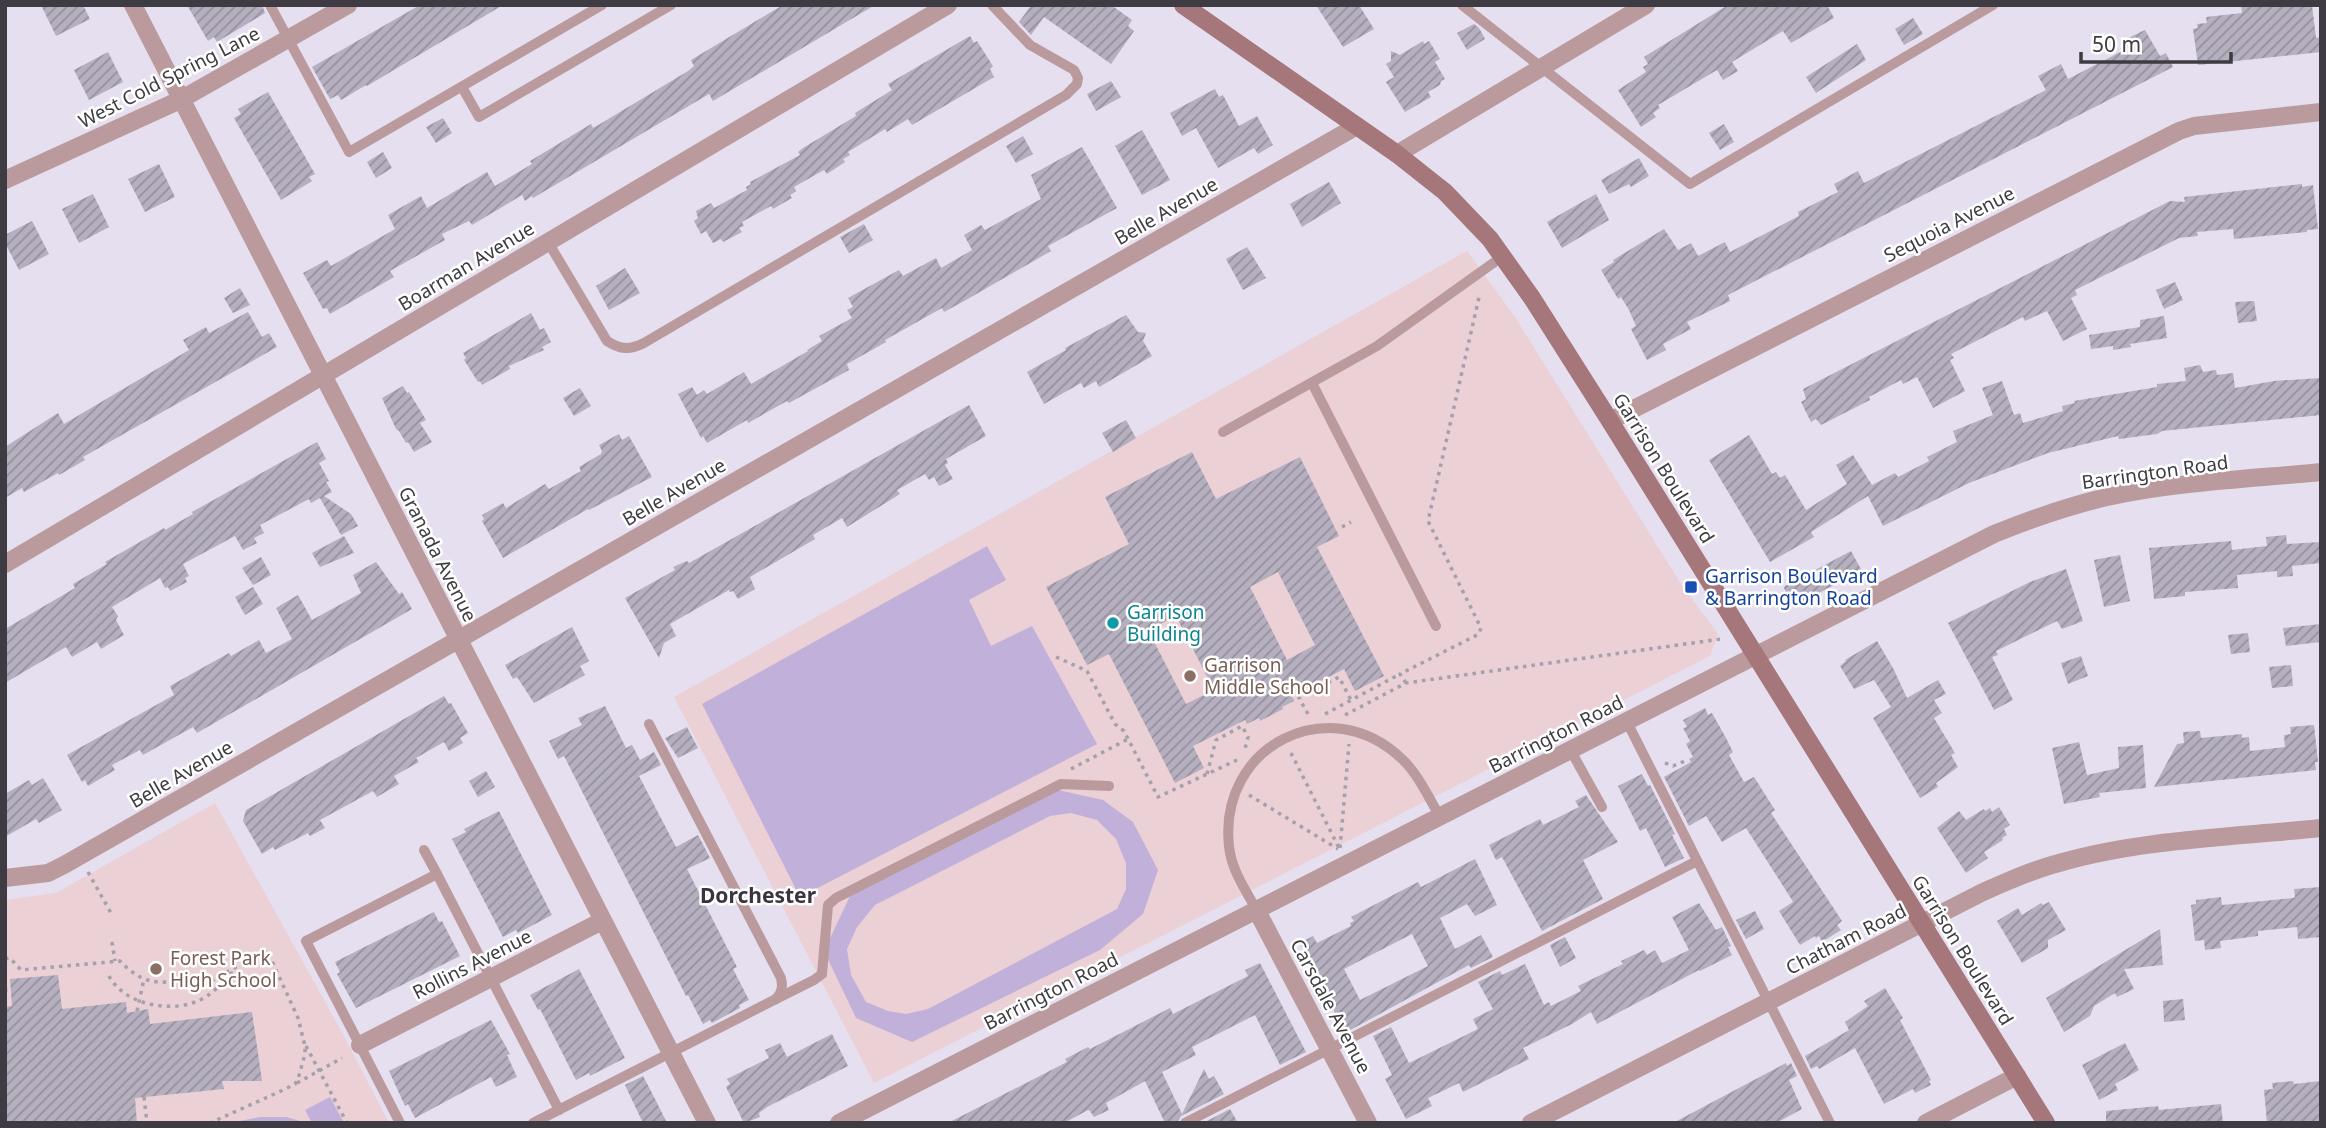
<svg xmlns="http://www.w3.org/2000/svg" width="2326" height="1128" viewBox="0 0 2326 1128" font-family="'Noto Sans',sans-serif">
	<defs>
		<pattern id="building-hatch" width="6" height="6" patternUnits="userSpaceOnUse" patternTransform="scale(1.75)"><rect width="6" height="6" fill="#b5afbf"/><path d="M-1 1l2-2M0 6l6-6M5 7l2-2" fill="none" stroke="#95909d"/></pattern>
	</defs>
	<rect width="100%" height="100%" fill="#e5dfef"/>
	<g fill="#ebd0d5">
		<path d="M1467 251 1515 317 1681 584 1718 634 1710 656 874 1083 674 697Z"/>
		<path d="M215 803 345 1038 389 1123H5V900L56 893Z"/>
	</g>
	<g fill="#c1b0d9" fill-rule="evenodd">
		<path d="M987 546 1006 580 969 600 991 646 1032 626 1097 744 800 897 702 704Z"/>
		<path d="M1058 790 1103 800 1133 822 1158 870 1143 914 1100 950 912 1042 856 1018 824 951 851 894ZM1071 813 1097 820 1116 839 1126 863V889L1117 909 928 1009 906 1014 888 1011 866 1002 851 975 847 949 857 927 875 905 1050 816Z"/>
		<path d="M330 1097 344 1123H312L305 1110Z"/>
		<path d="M260 1117H286L307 1123H231Z"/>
	</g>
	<g fill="url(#building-hatch)" fill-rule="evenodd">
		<path d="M41 5H83L90 19 56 36Z"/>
		<path d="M187 5H262L265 13 217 42 214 37 208 41Z"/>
		<path d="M420 5H503L367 86 366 85 341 100 338 95 330 99 312 67Z"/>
		<path d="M783 5H875L713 101 709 94 533 198 532 196 525 201 522 195 472 225 469 221 442 234 445 240 390 271 394 277 330 314 327 308 323 309 303 273 327 260 331 266 395 229 388 215 421 196 427 208 487 172 495 186 532 164 530 161 591 124 593 128 600 124 688 71 694 66 691 60Z"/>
		<path d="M1027 5H1111L1132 20 1128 26 1134 31 1111 64 1044 17 1031 35 1019 22 1030 7Z"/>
		<path d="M1316 5H1359L1374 29 1343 47Z"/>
		<path d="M1728 5H1827L1834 18 1791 43 1783 31 1732 62 1738 71 1723 80 1717 70 1658 105 1660 108 1653 113 1656 117 1641 127 1618 90 1646 72 1643 67 1648 64 1644 57Z"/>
		<path d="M2241 5H2312L2316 38 2321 37V52L2198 65 2193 29 2198 28 2197 24 2207 23 2206 17 2242 13Z"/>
		<path d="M1913 18 1923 34 1904 45 1895 29Z"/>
		<path d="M1474 24 1479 28 1485 39 1467 50 1457 33Z"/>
		<path d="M2145 30 2160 56 2166 53 2173 67 1728 295 1730 301 1687 322 1691 329 1663 344 1666 350 1647 360 1631 329 1636 326 1629 310 1621 297 1618 299 1601 270 1614 262 1613 260 1664 229 1678 250 1691 243 1698 256 1725 242 1730 252 1799 216 1798 212 1838 192 1834 184 1858 171 1864 183 2046 90 2038 76 2061 64 2068 79 2126 49 2122 41Z"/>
		<path d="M970 36 974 43 977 41 993 66 990 69 994 77 912 125 908 119 887 132 885 129 848 152 850 155 843 159 845 162 827 174 824 170 794 187 796 191 790 195 792 198 773 209 771 206 742 222 744 226 739 228 742 232 723 242 721 239 713 243 706 231 701 234 694 221 698 218 696 211 711 203 714 208 747 190 746 187 751 184 750 182 800 155 798 152 803 148 856 116 855 113 892 90 888 84Z"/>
		<path d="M1423 41 1424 44 1429 41 1440 59 1435 62 1445 79 1441 81 1440 85 1428 92 1431 97 1405 112 1386 82 1394 77 1386 64 1391 61V51L1400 55Z"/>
		<path d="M1857 44 1866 60 1816 93 1806 77Z"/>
		<path d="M108 52 123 82 89 100 74 70Z"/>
		<path d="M1111 81 1121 97 1096 111 1087 94Z"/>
		<path d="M1215 89 1219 97 1223 95 1239 126 1257 116 1273 145 1258 154 1254 148 1218 168 1196 128 1182 136 1170 113Z"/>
		<path d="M268 92 315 174 309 177 312 181 281 200 234 118 241 114 238 109Z"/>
		<path d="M443 118 452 133 436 143 426 127Z"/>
		<path d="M1724 124 1734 142 1720 150 1709 133Z"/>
		<path d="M1142 130 1170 180 1142 195 1115 146Z"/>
		<path d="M1023 136 1033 154 1016 163 1006 146Z"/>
		<path d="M1082 147 1117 208 1048 246 1051 251 966 300 944 312 942 308 885 340 886 342 847 364 849 370 789 403 787 401 748 423 747 420 707 443 703 436 701 438 678 394 692 387 697 395 704 390 707 394 744 372 751 384 808 351 807 350 822 341 819 336 852 318 847 310 853 307 848 298 899 270 903 276 936 258 941 268 972 250 964 235 981 225 985 230 1041 199 1031 175Z"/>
		<path d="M383 152 392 168 376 178 367 162Z"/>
		<path d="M1639 158 1649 176 1631 187 1629 184 1609 194 1601 180Z"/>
		<path d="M159 164 175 197 145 212 128 179Z"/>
		<path d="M1329 182 1341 203 1302 227 1290 204Z"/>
		<path d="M2302 184V187L2313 185 2318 229 2307 230V232L2234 239 2233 229 2197 232 2198 236 2179 238 2075 290 2077 295 2071 298 2087 329 2063 341 2047 311 2025 321 2023 317 1951 354 1954 358 1950 360 1965 391 1933 408 1917 377 1903 384 1901 380 1869 397 1870 400 1821 425 1816 419 1811 422 1801 402 1806 399 1803 389 2170 201 2185 202 2184 197Z"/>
		<path d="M93 194 109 227 79 243 62 209Z"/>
		<path d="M1596 194 1609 220 1562 248 1547 222Z"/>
		<path d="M32 221 49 254 19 270 5 243V235Z"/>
		<path d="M864 224 873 240 849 253 840 237Z"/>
		<path d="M1247 247 1266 278 1243 290 1226 259Z"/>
		<path d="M625 268 640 293 609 310 596 286Z"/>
		<path d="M2175 282 2183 300 2164 309 2156 290Z"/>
		<path d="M240 288 250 305 233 313 224 298Z"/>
		<path d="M2254 301 2257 321 2238 323 2235 302Z"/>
		<path d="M248 312 262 337 269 333 277 347 83 457 85 460 59 475 58 473 24 492 22 488 5 498V447L58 413 64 424 189 350 183 340 206 327 209 333Z"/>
		<path d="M531 313 540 330 544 328 551 342 542 347 544 350 509 366 510 369 482 385 480 381 478 382 464 360 466 358 463 353Z"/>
		<path d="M1126 315 1138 332 1146 333 1143 341 1152 356 1099 387 1096 381 1084 388 1081 383 1044 404 1027 372 1066 350 1065 348Z"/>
		<path d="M2164 316 2167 338 2130 344 2131 347 2113 350V346L2091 349 2089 335 2140 327V320Z"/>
		<path d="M2200 365 2203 372 2216 370 2217 375 2233 373 2235 388 2274 381 2321 378V415L2162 431 2157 434 2119 439 2118 436 2048 453 1969 483 1883 526 1868 496 1811 532 1814 537 1770 562 1709 460 1749 435 1772 474 1776 472 1780 478 1785 475 1806 510 1847 484 1836 465 1853 455 1872 485 1895 473 1898 477 1929 461 1927 457 1957 442 1953 431 1993 415 1982 388 2002 381 2014 415 2020 413 2023 423 2063 411 2062 406 2075 403 2074 401 2157 387V384L2186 381 2184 368Z"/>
		<path d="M403 386 407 393 409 392 426 420 420 423 432 442 414 452 408 442 406 443 399 431 396 429 382 398Z"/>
		<path d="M580 388 591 406 574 416 563 398Z"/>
		<path d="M969 405 986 436 946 459 948 463 945 465 953 479 939 486 934 477 929 480 925 474 897 490 900 494 847 527 842 518 813 535 815 539 750 577 755 589 738 599 733 591 730 592 729 590 670 624 676 636 664 643 659 658 625 598 675 570 673 567 687 561 689 563Z"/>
		<path d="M1126 420 1136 438 1113 452 1102 433Z"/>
		<path d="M619 434 622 440 629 436 652 477 589 510 588 509 503 558 482 521 484 519 482 515 503 503 506 508 545 484 549 489 581 471 579 467 601 454 602 451 599 445Z"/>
		<path d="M317 442 326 459 319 463 329 481 326 482 332 492 324 496 351 514 358 526 341 535 320 498 311 503 309 499 260 525 264 533 254 538 257 543 243 550 235 536 183 564 189 576 185 578 187 582 170 591 168 587 165 588 160 578 112 607 118 616 116 620 124 635 101 649 97 642 72 657 66 647 5 683V629L75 588 73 584 107 564 105 562 164 528 165 530 193 514 192 512Z"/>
		<path d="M1192 452 1216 499 1300 457 1339 536 1317 547 1384 676 1355 691 1344 669 1292 696 1294 701 1282 707 1283 709 1260 721 1259 718 1247 724 1245 720 1193 746 1204 768 1175 783 1109 654 1087 665 1046 587 1129 544 1105 497ZM1278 572 1315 645 1287 660 1250 587ZM1176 616 1214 690 1186 704 1148 630Z"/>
		<path d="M2286 535 2287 544 2321 542V563L2292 566 2293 576 2277 577V571L2237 575 2238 588 2185 592V596L2154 599 2149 548 2231 541 2232 550 2267 546 2266 537Z"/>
		<path d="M344 536 354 553 320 567 312 553Z"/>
		<path d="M1851 551 1862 571 1793 606 1784 588 1785 586Z"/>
		<path d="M2120 555 2130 601 2104 607 2094 560Z"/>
		<path d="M261 557 271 575 253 585 242 568Z"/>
		<path d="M376 562 399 594 402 592 412 609 197 733 193 727 143 755 140 750 112 765 115 770 88 786 85 780 82 782 67 755 174 695 170 686 229 653 231 656 259 640 266 653 292 639 276 608 298 595 312 620 361 593 353 575Z"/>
		<path d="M2066 569 2083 621 2062 629 2057 621 1996 651 1998 655 1992 657 2013 700 1994 710 1948 623 2030 582Z"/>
		<path d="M253 587 263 604 245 615 235 597Z"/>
		<path d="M2321 624V642L2286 646 2283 628Z"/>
		<path d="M572 627 589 661 580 666 585 675 534 703 517 677 513 679 505 665Z"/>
		<path d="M2248 633 2250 652 2231 654 2228 635Z"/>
		<path d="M1877 641 1893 668 1907 698 1938 680 1946 694 1934 700 1942 713 1934 718 1955 753 1951 755 1958 767 1936 783 1938 787 1920 798 1873 718 1891 707 1874 680 1854 689 1840 666 1846 661 1845 660Z"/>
		<path d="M2081 656 2088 676 2068 684 2061 663Z"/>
		<path d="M2291 665 2293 686 2272 688 2269 667Z"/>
		<path d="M444 696 449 704 451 703 468 733 460 738 463 743 449 751 444 742 416 758 419 762 394 776 399 784 377 797 373 791 320 820 325 828 310 836 308 833 275 850 273 847 262 854 243 821 246 810Z"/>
		<path d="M605 706 626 748 632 745 640 760 654 752 661 765 639 776 676 847 698 835 710 858 687 869 737 967 733 969 749 1000 739 1005 740 1008 712 1023 710 1020 703 1024 688 995 686 996 564 756 558 759 549 741 582 725 578 718Z"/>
		<path d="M1705 708 1708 715 1712 713 1726 738 1733 752 1729 755 1744 782 1754 777 1775 810 1771 813 1842 921 1837 925 1841 930 1822 942 1819 936 1816 938 1815 936 1800 945 1779 911 1793 902 1792 900 1746 828 1722 842 1706 816 1689 826 1664 777 1691 762 1689 759 1693 757 1686 744 1690 741 1683 728 1687 727 1683 720Z"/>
		<path d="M2314 725 2318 762H2315L2316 770 2154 787 2177 744 2184 743 2183 732 2200 731 2201 738 2242 734V738L2249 737 2250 751 2285 747 2284 735 2291 734 2290 727Z"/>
		<path d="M687 727 698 748 678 758 665 738Z"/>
		<path d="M2079 742 2087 775 2119 768 2118 747 2143 745 2146 788 2099 793 2100 797 2064 804 2052 748Z"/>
		<path d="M486 771 495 787 478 797 469 781Z"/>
		<path d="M1642 774 1648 786 1650 785 1675 834 1672 835 1684 858 1665 867 1646 828 1640 831 1618 786Z"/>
		<path d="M43 778 62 810 39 823 36 819 5 837V794L29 780 32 785Z"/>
		<path d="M1586 795 1618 842 1583 860 1603 899 1542 931 1502 857 1496 860 1489 845 1540 819 1543 825 1579 807 1575 801Z"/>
		<path d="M1999 807 2010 825 2004 829 2007 835 2002 838 2003 840 1984 852 1988 858 1966 873 1937 828 1959 811 1966 820 1984 809 1985 811 1990 808 1992 812Z"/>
		<path d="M499 811 552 915 518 933 516 930 503 937 452 839 466 832 464 829Z"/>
		<path d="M1475 859 1497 905 1475 916 1467 904 1440 918 1455 949 1481 935 1493 957 1471 968 1469 965 1345 1033 1300 943 1313 936 1317 943 1351 926 1350 923 1354 921 1351 917 1395 894 1418 882 1421 887ZM1412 934 1428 966 1360 1000 1344 969Z"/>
		<path d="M2321 887V937L2298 939 2297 927 2258 931V936L2220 941 2221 948 2205 950 2204 940 2195 941 2191 905 2196 904V900L2221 897 2222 905 2293 898 2295 897 2294 889Z"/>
		<path d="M2049 902 2066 930 2048 940V948L2022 963 1997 921 2018 908 2022 915 2041 903 2043 905Z"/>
		<path d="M1699 903 1716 930 1722 927 1731 946 1728 947 1732 955 1700 971 1699 970 1597 1024 1591 1012 1572 1024 1523 1048 1529 1059 1463 1092 1459 1083 1428 1098 1432 1106 1406 1119 1385 1079 1392 1075 1373 1036 1391 1027 1409 1063 1478 1029 1473 1019 1493 1009 1478 982 1500 971 1502 975 1525 964 1544 1005 1549 1002 1551 1006 1581 991 1578 986 1623 964 1621 961 1644 950 1647 955 1655 950 1662 963 1689 950 1672 917Z"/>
		<path d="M1755 911 1764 929 1746 939 1736 920Z"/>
		<path d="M434 912 439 922 442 921 460 956 356 1008 337 974 340 972 335 962Z"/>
		<path d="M2160 929 2163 965 2124 969 2134 989 2117 997 2115 993 2094 1006 2090 1016 2064 1032 2046 998Z"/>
		<path d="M1565 937 1576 958 1560 967 1550 945Z"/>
		<path d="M1260 963 1306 1052 1280 1065 1255 1015 1192 1047 1196 1055 1162 1072 1182 1114 1204 1069 1209 1079 1214 1076 1224 1094 1181 1116 1177 1123H1165L1145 1081 1106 1103 1109 1110 1094 1117 1090 1111 1088 1110 1064 1123H948L1067 1062 1065 1059 1088 1047 1090 1049 1170 1008 1173 1014 1248 976 1245 970Z"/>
		<path d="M579 969 625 1058 590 1076 589 1073 576 1080 540 1009 538 1010 530 995Z"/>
		<path d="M58 975 62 1009 126 1002 127 1013 148 1009 150 1024 252 1012 262 1081H222L224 1089 135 1098 137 1123H5V1007L12 1006 10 979Z"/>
		<path d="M1885 988 1903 1018 1900 1020 1931 1080 1929 1081 1931 1085 1915 1093 1913 1089 1884 1104 1855 1048 1819 1069 1817 1066 1811 1069 1805 1056 1849 1030 1845 1022 1868 1006 1864 1001Z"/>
		<path d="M2183 999 2185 1020 2164 1022 2163 1001Z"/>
		<path d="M491 1020 510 1054 507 1055 517 1077 496 1087 491 1077 415 1118 408 1104 405 1106 389 1071Z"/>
		<path d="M832 1034 848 1066 767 1107 759 1113 760 1117 744 1123 726 1087 730 1084 727 1079 769 1058 765 1050 780 1043 787 1057Z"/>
		<path d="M2125 1043 2139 1070 2115 1084 2118 1090 2099 1100 2082 1065Z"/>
		<path d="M1786 1063 1787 1066 1791 1063 1797 1076 1789 1080 1802 1109 1776 1123H1673Z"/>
		<path d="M643 1076 651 1091 667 1123H643L625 1085Z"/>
		<path d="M2293 1081 2294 1084 2321 1081V1123H2267L2264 1090 2273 1089 2272 1083Z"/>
		<path d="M2221 1104 2223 1123H2106V1111L2158 1106 2159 1110Z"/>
		<path d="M1230 1109 1238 1123H1203Z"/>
	</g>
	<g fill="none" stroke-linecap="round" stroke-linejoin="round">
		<g stroke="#a4a0ac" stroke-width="3.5" stroke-dasharray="3.5 5" stroke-linecap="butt">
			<path d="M1342 527 1351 522"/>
			<path d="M1056 657 1087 671 1115 724 1124 731 1158 797 1237 760"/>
			<path d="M1406 683 1400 674 1479 634 1481 628 1428 521 1480 293"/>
			<path d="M1308 714 1299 698 1339 677 1351 700"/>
			<path d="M1325 714 1400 674"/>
			<path d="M1345 715 1406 683 1721 639"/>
			<path d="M1291 753 1339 848"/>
			<path d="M1665 763 1673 766 1685 761"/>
			<path d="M1071 769 1128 739"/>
			<path d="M1207 774 1216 740 1242 726 1248 737 1245 749"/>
			<path d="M1249 795 1338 849"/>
			<path d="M1340 848 1349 744"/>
			<path d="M88 872 111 913"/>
			<path d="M112 942 115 961"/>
			<path d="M5 959 10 958 21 970 120 961C140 982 156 986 184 979L191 992 267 950 298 1018 305 1046V1054L298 1079 295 1084 281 1091 210 1123"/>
			<path d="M109 976C125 1006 174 1014 202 999 214 993 221 982 233 976L230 971"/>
			<path d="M5 980 6 995"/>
			<path d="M137 1011 144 979"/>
			<path d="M306 1046 347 1123"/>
			<path d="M297 1083 342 1058"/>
			<path d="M144 1097 147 1123"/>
		</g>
		<g stroke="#ba9a9c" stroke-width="10">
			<path d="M270 5 349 152 602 5"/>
			<path d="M1462 5 1690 184 1993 5"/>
			<path d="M462 87 479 117 671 5"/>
			<path d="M548 242 607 341C621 350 630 350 644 343L1066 95 1077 84 1078 78 1074 70 1030 45 992 5"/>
			<path d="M1312 383 1436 626"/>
			<path d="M1223 432 1377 346 1503 256"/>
			<path d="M1627 722 1830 1123"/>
			<path d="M1571 751 1602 807"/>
			<path d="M424 850 437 874"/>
			<path d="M1256 909C1245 889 1231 869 1229 846 1218 746 1329 689 1402 759 1418 774 1429 798 1440 817"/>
			<path d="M776 999 814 980 822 974 828 905 836 898 1061 784 1109 786"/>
			<path d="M400 1123 306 941 437 874 559 1110"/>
			<path d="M533 1123 776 999C782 992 783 987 781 978L649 724"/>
			<path d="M1185 1123 1697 861"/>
		</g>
		<g stroke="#ba9a9c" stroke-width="18">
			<path d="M133 5 707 1123"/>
			<path d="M5 180 180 100 348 5"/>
			<path d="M1610 421 2179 131 2194 126 2321 112"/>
			<path d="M5 564 948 5"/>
			<path d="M1256 909 1368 1123"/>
			<path d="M360 1045 602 921"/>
			<path d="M839 1123 1994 534C2031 519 2068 506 2107 497 2176 482 2250 479 2321 472"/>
			<path d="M1531 1123 1983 892C2008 881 2032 870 2059 863 2141 839 2236 837 2321 828"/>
			<path d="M1926 1123 2017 1076"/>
		</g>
		<g stroke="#ba9a9c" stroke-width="18">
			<path d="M1397 154 1646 5"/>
			<path d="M5 878 48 873 64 865 1357 126"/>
		</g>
		<path stroke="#a5767a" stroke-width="18" d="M1183 5 1397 154 1445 192 1490 239 1532 298 1610 421 2046 1123"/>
	</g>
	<rect fill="#1a4fb4" stroke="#fff" stroke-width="2.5" x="1684" y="580" width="14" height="14" rx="3.5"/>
	<circle fill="#0f9aa8" stroke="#fff" stroke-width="2.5" cx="1113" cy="623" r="7"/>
	<g fill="#8d6e63" stroke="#fff" stroke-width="2.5">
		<circle cx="1190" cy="676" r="7"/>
		<circle cx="156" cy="969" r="7"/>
	</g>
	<g text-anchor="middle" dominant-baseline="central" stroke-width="5" stroke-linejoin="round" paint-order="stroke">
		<g font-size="19" fill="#3e3c42" stroke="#fff">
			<text transform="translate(169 77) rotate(-27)">West Cold Spring Lane</text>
			<text transform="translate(1166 211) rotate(-30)">Belle Avenue</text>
			<text transform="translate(1949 224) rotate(-27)">Sequoia Avenue</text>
			<text transform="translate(466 266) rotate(-31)">Boarman Avenue</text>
			<text transform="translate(1664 468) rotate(58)">Garrison Boulevard</text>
			<text transform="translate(2155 472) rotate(-8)">Barrington Road</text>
			<text transform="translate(674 492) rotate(-30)">Belle Avenue</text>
			<text transform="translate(438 554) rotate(63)">Granada Avenue</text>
			<text transform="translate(1556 734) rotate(-27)">Barrington Road</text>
			<text transform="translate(181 774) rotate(-30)">Belle Avenue</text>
			<text transform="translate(1846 939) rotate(-27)">Chatham Road</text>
			<text transform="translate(1963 950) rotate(58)">Garrison Boulevard</text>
			<text transform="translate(472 964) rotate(-27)">Rollins Avenue</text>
			<text transform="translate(1051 991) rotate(-27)">Barrington Road</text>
			<text transform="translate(1331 1006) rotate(62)">Carsdale Avenue</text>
		</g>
		<g font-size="19" fill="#164399" stroke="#fff" text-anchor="start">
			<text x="1705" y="576">Garrison Boulevard<tspan x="1705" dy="22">&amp; Barrington Road</tspan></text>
		</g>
		<g font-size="19" fill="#0d838f" stroke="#fff" text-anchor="start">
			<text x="1127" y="612">Garrison<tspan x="1127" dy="22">Building</tspan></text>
		</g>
		<g font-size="19" fill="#785e54" stroke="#fff" text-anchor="start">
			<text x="1204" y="665">Garrison<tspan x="1204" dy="22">Middle School</tspan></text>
			<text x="170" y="958">Forest Park<tspan x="170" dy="22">High School</tspan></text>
		</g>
		<g font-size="21" font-weight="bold" fill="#393440" stroke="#fff">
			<text x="758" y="895">Dorchester</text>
		</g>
	</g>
	<rect width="2326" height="1128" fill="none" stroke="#3e3c42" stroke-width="14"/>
	<path d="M2081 52v10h150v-10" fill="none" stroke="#3e3c42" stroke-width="3.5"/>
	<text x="2092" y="52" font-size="21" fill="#3e3c42" stroke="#ffffff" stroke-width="5" paint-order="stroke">50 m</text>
</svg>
